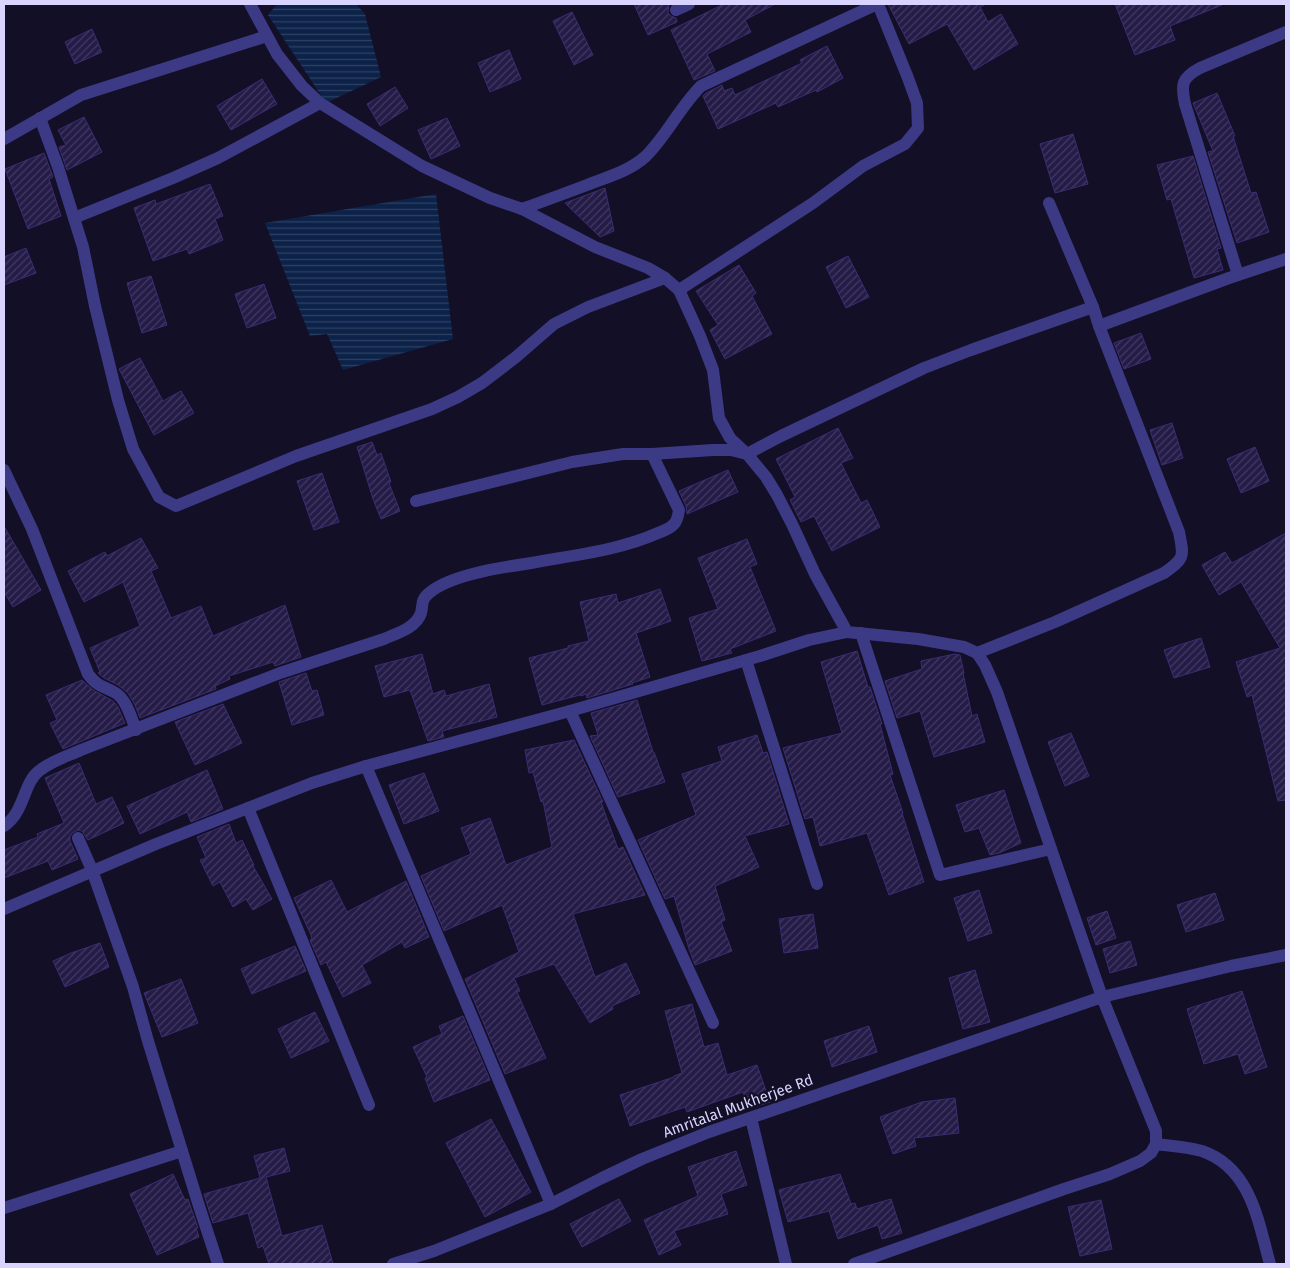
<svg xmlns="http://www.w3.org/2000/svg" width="1290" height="1268" viewBox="0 0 1290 1268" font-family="'Fira Sans',sans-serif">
	<defs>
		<pattern id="water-rules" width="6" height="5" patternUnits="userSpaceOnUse" patternTransform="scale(1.25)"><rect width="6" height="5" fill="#0c2248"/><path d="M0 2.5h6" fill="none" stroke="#2f4163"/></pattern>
		<pattern id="building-hatch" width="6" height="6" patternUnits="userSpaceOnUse" patternTransform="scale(1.25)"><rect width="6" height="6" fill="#241b47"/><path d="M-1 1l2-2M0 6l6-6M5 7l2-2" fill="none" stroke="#433b63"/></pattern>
	</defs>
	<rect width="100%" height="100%" fill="#130f26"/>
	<g fill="url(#water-rules)">
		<path d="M277 4H356L365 14 381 77 326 103 268 15Z"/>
		<path d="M436 194 453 339 343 370 327 334 310 336 265 223Z"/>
	</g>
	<g fill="url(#building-hatch)" stroke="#3b2d73">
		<path d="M634 4H669L668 13 671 16 676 18 677 22 648 35Z"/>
		<path d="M724 4H775L745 20 751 32 707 54 715 71 694 80 671 30Z"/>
		<path d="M888 4H986L980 7 988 22 1001 14 1018 44 974 70 947 24 909 44Z"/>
		<path d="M1115 4H1222V5L1170 26 1175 40 1135 55Z"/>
		<path d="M572 12 593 55 574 65 553 21Z"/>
		<path d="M92 29 102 52 75 64 65 42Z"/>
		<path d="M827 46 843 78 817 92 816 90 778 107 776 103 718 129 703 96 706 93 722 85 724 91 732 88 735 95 802 63 800 60Z"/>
		<path d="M509 50 521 79 490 92 478 63Z"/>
		<path d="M262 79 277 104 231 130 217 106Z"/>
		<path d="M395 87 408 108 380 126 367 104Z"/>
		<path d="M1217 93 1235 136H1233L1251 193 1256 192 1269 232 1237 243 1208 152 1213 151 1193 103Z"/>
		<path d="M84 117 102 152 67 170 59 147 66 145 58 130Z"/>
		<path d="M447 118 460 146 431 159 418 130Z"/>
		<path d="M1073 134 1088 184 1055 193 1040 144Z"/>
		<path d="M44 153 53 177 49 179 61 216 28 229 5 169Z"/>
		<path d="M1193 156 1221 248 1217 249 1223 270 1194 278 1171 199 1167 200 1157 165Z"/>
		<path d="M210 184 223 216 215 219 223 240 189 254 187 249 153 261 134 208 155 200 156 204Z"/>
		<path d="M605 188 614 231 600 237 565 203Z"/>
		<path d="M26 248 36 273 4 285V257Z"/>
		<path d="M848 256 869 297 846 308 826 267Z"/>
		<path d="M739 265 756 293 752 296 772 334 725 359 710 330 718 325 696 291Z"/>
		<path d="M151 276 167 325 142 333 127 283Z"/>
		<path d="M264 284 276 318 247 328 235 294Z"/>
		<path d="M1141 333 1151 359 1124 369 1114 343Z"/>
		<path d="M140 358 163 401 181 391 194 413 154 435 119 369Z"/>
		<path d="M1172 423 1183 458 1162 465 1150 430Z"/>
		<path d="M838 428 853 458 841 463 861 503 867 500 880 527 832 551 814 516 801 522 790 500 795 497 776 459Z"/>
		<path d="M372 442 377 455 381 453 391 482 389 483 400 511 381 519 373 499 357 447Z"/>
		<path d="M1255 447 1269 481 1241 493 1227 459Z"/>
		<path d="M728 470 738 492 687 514 686 506 679 491Z"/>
		<path d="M322 473 339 522 314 530 297 481Z"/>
		<path d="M4 526 41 590 13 607 4 592Z"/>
		<path d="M1286 533V800L1278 801 1252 695 1247 697 1236 662 1280 648 1241 582 1219 595 1202 565 1225 552 1232 563Z"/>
		<path d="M141 538 158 568 151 571 171 618 201 606 213 636 285 605 301 657 275 666 273 662 229 676 230 679 215 686 216 689 140 718 135 705 128 693 118 685 104 678 98 673 100 672 90 648 140 626 123 582 84 602 68 571 105 552 107 556Z"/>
		<path d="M747 539 757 564 750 567 776 631 730 649 732 653 702 661 689 618 718 609 698 558Z"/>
		<path d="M660 589 671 621 636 633 650 677 632 683 633 684 587 698 586 694 581 696 580 695 542 705 529 658 568 648V646L589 641 580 602 616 594 618 603Z"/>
		<path d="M1201 638 1210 667 1174 678 1164 650Z"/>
		<path d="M857 651 868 687H870L882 724H880L893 774 890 775 903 813H902L924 882 889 895 867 833 820 846 813 817 805 819 783 748 842 733 821 662Z"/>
		<path d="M422 654 433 694 444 690 446 696 489 684 497 717 442 731 444 737 428 741 410 690 384 697 375 666Z"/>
		<path d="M955 654 960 655 964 673H963L972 716 977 714 985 742 934 757 920 711 897 718 885 681 922 669 921 661Z"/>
		<path d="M306 673 312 691 317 690 324 715 292 725 279 682Z"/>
		<path d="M82 680 93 690 113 701 118 707 125 723 63 749 50 723 57 720 46 695Z"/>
		<path d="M637 700 653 752H654L665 782 618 797 590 736 598 735 591 713Z"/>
		<path d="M223 704 242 743 195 765 175 722Z"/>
		<path d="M1071 733 1089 776 1065 786 1048 742Z"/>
		<path d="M757 735 763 753 767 752 789 824 745 836 759 867 715 886 725 920 721 922 732 951 695 965 689 949 674 896 665 899 638 840 696 815 682 774 722 761 718 747Z"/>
		<path d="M574 740 603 802H601L618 849 623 847 645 895 573 914 595 977 626 963 640 993 612 1006 613 1009 590 1023 554 964 514 978 520 991 517 992 546 1058 505 1074 465 979 519 952 502 905 444 931 421 876 471 854 461 828 490 818 506 865 552 847 543 801 541 802 533 772 529 773 525 750Z"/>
		<path d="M79 763 96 804 112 797 124 823 88 840 82 831 78 830 72 833 70 837V841L78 859 52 870 48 861 4 878V850L38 837 37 834 64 823 45 778Z"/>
		<path d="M207 770 223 809 191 822 187 812 140 834 127 806Z"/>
		<path d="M424 773 439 811 404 824 389 785Z"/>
		<path d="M1004 790 1021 843 999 853 990 855 979 828 965 832 956 805Z"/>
		<path d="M229 824 236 843 242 840 254 865 253 866 272 899 253 910 246 899 233 907 220 882 213 886 200 860 206 858 197 837Z"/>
		<path d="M331 880 347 912 406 881 429 937 405 948 402 942 362 965 371 983 343 997 326 962 321 965 310 940 312 939 311 935 294 898Z"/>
		<path d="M979 890 992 933 968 941 954 898Z"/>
		<path d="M1215 893 1224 920 1186 932 1177 905Z"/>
		<path d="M1107 911 1116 938 1096 945 1087 918Z"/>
		<path d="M813 914 818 948 784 953 779 919Z"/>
		<path d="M1130 941 1137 965 1110 973 1103 949Z"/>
		<path d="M100 943 109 967 65 987 53 961 71 953Z"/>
		<path d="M295 946 306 971 252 994 241 969Z"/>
		<path d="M975 970 990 1022 963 1029 949 978Z"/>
		<path d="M181 979 198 1023 162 1037 144 993Z"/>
		<path d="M1242 991 1267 1067 1245 1074 1238 1054 1204 1064 1187 1009Z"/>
		<path d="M692 1004 704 1047 718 1043 727 1075 757 1065 770 1102 748 1109 743 1092 687 1112 685 1107 630 1126 620 1095 674 1077V1076L682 1073 665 1011Z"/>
		<path d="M315 1012 329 1041 291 1058 278 1029Z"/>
		<path d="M463 1016 490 1080 434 1102 425 1078 427 1077 413 1047 442 1034 439 1026Z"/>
		<path d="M869 1026 877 1052 832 1067 824 1041Z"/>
		<path d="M955 1098 959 1133 914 1138 916 1146 893 1154 880 1117 922 1102Z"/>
		<path d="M491 1119 531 1192 485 1217 446 1143Z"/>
		<path d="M284 1148 290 1171 266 1177 282 1236 322 1225 333 1264H269L263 1246 258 1248 248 1213 213 1223 204 1194 260 1178 254 1156Z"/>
		<path d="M736 1151 747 1185 721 1194 728 1214 674 1231 681 1245 659 1255 644 1220 698 1196 688 1167Z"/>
		<path d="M173 1174 185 1200 188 1199 198 1228H196L199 1237 157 1255 130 1194Z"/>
		<path d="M840 1174 851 1204 855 1203 857 1209 891 1199 902 1233 882 1239 878 1225 838 1239 829 1211 788 1222 779 1190Z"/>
		<path d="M619 1199 631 1221 582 1247 570 1224Z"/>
		<path d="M1101 1200 1112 1249 1080 1256 1068 1207Z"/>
	</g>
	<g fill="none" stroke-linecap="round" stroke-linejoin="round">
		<g stroke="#3d3a85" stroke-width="12">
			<path d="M250 4 277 54 302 86 320 103 422 166 490 198 522 209 595 247 648 268 665 278 679 290 700 336 713 370 719 418 730 438 747 454 766 477 777 495 792 524 815 574 847 632 918 639 964 647 977 653 985 665 997 692 1102 997 1231 966 1286 955"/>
			<path d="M676 10 689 4"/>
			<path d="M40 118 58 167 83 247 95 306 118 400 133 449 159 497 176 506 296 456 432 409 458 397 482 383 516 357 554 324 588 307 665 278"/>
			<path d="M4 139 81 95 267 36"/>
			<path d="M522 209C544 201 566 193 587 185 607 177 630 171 646 156 667 135 680 107 701 86L877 4"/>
			<path d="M74 218 173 178 218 158 320 103"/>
			<path d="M1238 275 1185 104C1181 85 1181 78 1200 68L1286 32"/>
			<path d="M679 290 813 203 863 166 905 144 918 128 917 103 908 78 878 4"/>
			<path d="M1099 326 1229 278 1286 259"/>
			<path d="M4 470 32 529 88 674C98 687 101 685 114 692 126 698 131 717 136 730"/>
			<path d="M416 501 572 462 623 454H652L713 450H731L747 454 781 436 924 368 971 350 1093 307"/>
			<path d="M861 633 940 875 1051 849"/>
			<path d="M977 653 1055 622 1164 573C1185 558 1184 557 1179 532L1099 326 1093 307 1049 203"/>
			<path d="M746 660 817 884"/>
			<path d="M570 711 713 1023"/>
			<path d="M366 766 551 1204"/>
			<path d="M248 808 369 1105"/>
			<path d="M4 826C25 812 23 783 39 771 51 761 68 756 81 750L280 673 384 639C397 633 416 628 421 613 423 606 421 601 426 596 445 575 504 567 531 563 574 555 617 551 658 533 663 531 670 529 674 524 678 520 678 515 679 510L652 454"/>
			<path d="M78 838 92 870 133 987 148 1041 199 1206 218 1264"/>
			<path d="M4 909 156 844 312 783 366 766 570 711 760 656 809 640 847 632"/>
			<path d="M751 1118 786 1264"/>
			<path d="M1156 1144C1171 1146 1188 1147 1202 1151 1251 1168 1258 1221 1270 1264"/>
			<path d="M4 1208 182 1151"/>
			<path d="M393 1264 434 1251 551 1204 602 1178 642 1159 709 1132 1102 997 1156 1131V1144L1151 1153 1140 1161 1110 1174 1064 1189 854 1264"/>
		</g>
	</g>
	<g text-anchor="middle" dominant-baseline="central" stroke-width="4.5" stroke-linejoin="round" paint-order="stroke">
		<g font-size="15" fill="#d9d4ff" stroke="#130f26">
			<text transform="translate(738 1106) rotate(-20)">Amritalal Mukherjee Rd</text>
		</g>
	</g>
	<rect width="1290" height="1268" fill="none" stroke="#d9d4ff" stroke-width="10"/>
</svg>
